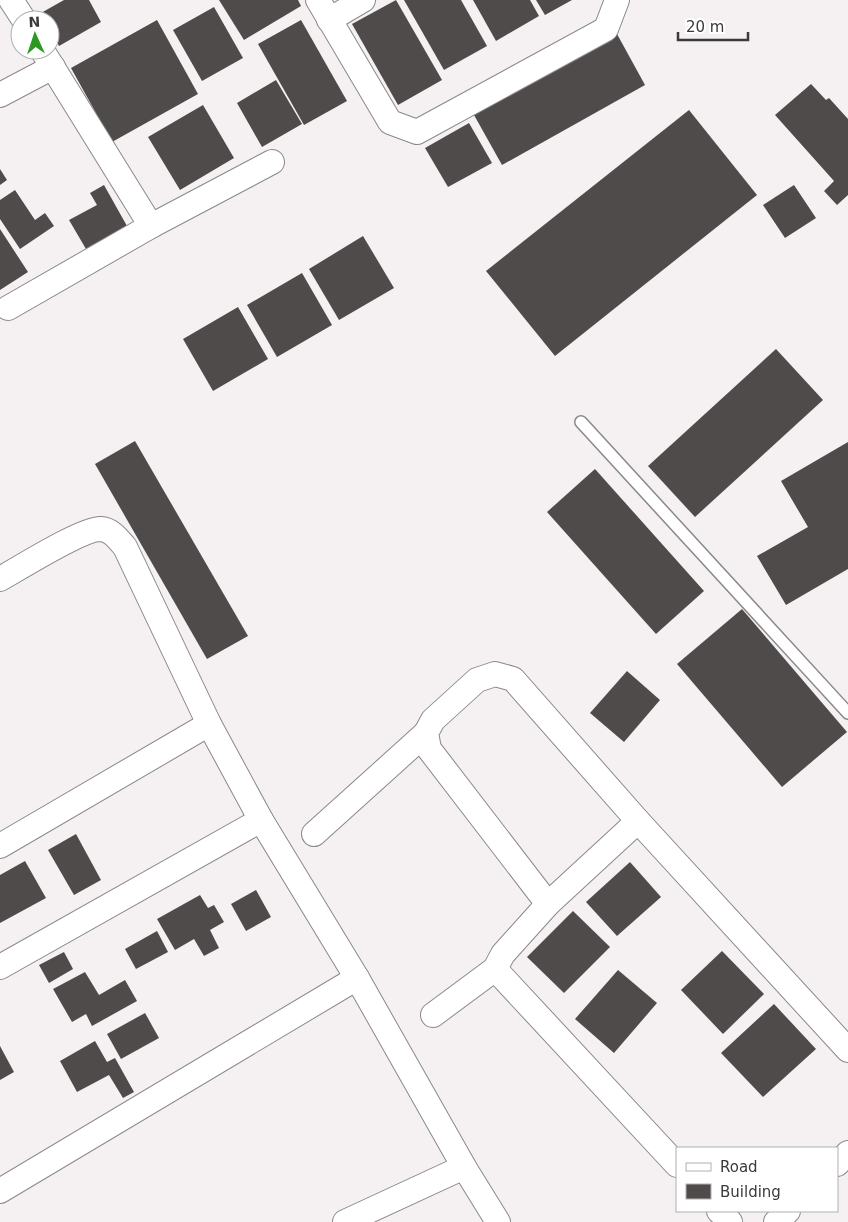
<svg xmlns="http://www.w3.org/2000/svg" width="848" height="1222" viewBox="0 0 848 1222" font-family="'DejaVu Sans',sans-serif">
	<rect width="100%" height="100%" fill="#f5f1f3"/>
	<g fill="#4e4b4a">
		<path d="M64 0H89L101 22 59 46 50 30V20H45L41 13Z"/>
		<path d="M219 0H298L301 6 244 40Z"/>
		<path d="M396 0 442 80 398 105 352 24Z"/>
		<path d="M404 0H461L487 46 444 70Z"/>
		<path d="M473 0H530L539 16 496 41Z"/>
		<path d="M536 0H572L545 15Z"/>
		<path d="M214 7 243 58 202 81 173 30Z"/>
		<path d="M157 20 198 94 112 142 71 68Z"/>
		<path d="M301 20 347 101 304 125 258 44Z"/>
		<path d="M617 34 645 85 502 165 474 115Z"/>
		<path d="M276 80 302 124 262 147 237 103Z"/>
		<path d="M811 84 826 100 829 98 848 119V195L837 205 824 191 834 181 775 115Z"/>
		<path d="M203 105 234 158 180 190 148 137Z"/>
		<path d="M689 110 757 195 555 356 486 271Z"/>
		<path d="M469 123 492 163 448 187 425 148Z"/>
		<path d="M0 169 7 180 0 185Z"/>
		<path d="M104 185 127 226 86 249 69 220 97 205 90 193Z"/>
		<path d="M794 185 816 218 785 238 763 205Z"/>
		<path d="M15 190 35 220 45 213 54 226 20 249 0 219V200Z"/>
		<path d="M0 229 28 272 0 290Z"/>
		<path d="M363 236 394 288 339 320 309 269Z"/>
		<path d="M302 273 332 325 277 357 247 305Z"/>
		<path d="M238 307 268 359 213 391 183 339Z"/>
		<path d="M776 349 823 400 695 517 648 466Z"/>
		<path d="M135 441 248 636 207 659 95 464Z"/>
		<path d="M848 442V569L786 605 757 556 808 527 781 481Z"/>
		<path d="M595 469 704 591 656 634 547 512Z"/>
		<path d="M742 609 847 732 782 787 677 664Z"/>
		<path d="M627 671 660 700 624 742 590 713Z"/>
		<path d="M76 834 101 880 74 895 48 850Z"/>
		<path d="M25 861 46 898 0 923V875Z"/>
		<path d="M630 862 661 897 617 936 586 902Z"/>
		<path d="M256 890 271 917 246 931 231 904Z"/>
		<path d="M200 895 208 908 214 905 224 922 210 930 219 948 204 956 194 939 175 950 157 919Z"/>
		<path d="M573 911 610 947 564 993 527 957Z"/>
		<path d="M157 931 168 952 136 969 125 949Z"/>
		<path d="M722 951 764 994 723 1034 681 990Z"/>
		<path d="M64 952 73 969 49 983 39 965Z"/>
		<path d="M618 970 657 1003 614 1053 575 1019Z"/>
		<path d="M85 972 99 995 125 980 137 1001 92 1026 86 1014 72 1022 53 989Z"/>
		<path d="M774 1004 816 1049 763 1097 721 1053Z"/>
		<path d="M145 1013 159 1038 121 1059 107 1034Z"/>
		<path d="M95 1041 107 1062 115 1058 134 1092 123 1098 109 1075 77 1092 60 1061Z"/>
		<path d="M0 1046 14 1072 0 1080Z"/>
	</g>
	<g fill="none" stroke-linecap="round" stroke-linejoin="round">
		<defs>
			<path id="service" d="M581 422 848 713"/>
			<g id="minor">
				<path d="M11 0 24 20"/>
				<path d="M318 0 390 122 417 132 606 29 617 0"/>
				<path d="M329 20 363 0"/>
				<path d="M0 95 53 67"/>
				<path d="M151 226 272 162"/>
				<path d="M8 308 151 226 42 50"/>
				<path d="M0 579C18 569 83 528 101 529 112 530 118 539 125 547L209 724 261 820 357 978 464 1167 498 1222"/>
				<path d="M314 834 426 733"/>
				<path d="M0 846 209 724"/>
				<path d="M548 904 429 749 426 733 433 720 477 680 495 674 513 679 638 821 848 1050"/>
				<path d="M0 967 261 820"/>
				<path d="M495 969 677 1165"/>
				<path d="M433 1015 495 969 503 954 548 904 638 821"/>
				<path d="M837 1164 848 1153"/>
				<path d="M0 1191 357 978"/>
				<path d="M719 1211 730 1222"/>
				<path d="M345 1222 464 1167"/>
				<path d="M776 1222 788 1211"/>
			</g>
		</defs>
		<use href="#service" stroke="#8b8889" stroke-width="14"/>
		<use href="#minor" stroke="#8b8889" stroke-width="26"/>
		<use href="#service" stroke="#fff" stroke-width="11"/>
		<use href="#minor" stroke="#fff" stroke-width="24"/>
	</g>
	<rect x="676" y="1147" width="162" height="65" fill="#ffffff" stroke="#b1b0b0"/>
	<rect x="686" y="1163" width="25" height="8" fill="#ffffff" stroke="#b1b0b0"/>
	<text x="720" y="1172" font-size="15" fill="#3b3a3a">Road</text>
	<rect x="686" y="1184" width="25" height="15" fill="#4e4b4a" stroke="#b1b0b0"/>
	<text x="720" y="1197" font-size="15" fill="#3b3a3a">Building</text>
	<g transform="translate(35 35) rotate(357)"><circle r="24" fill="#ffffff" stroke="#b1b0b0"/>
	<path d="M0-4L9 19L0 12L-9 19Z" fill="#2c9824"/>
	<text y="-8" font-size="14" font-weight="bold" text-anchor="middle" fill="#3b3a3a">N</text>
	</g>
	<path d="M678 32v8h70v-8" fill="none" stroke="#3b3a3a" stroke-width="2.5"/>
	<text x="686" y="32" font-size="15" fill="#3b3a3a" stroke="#ffffff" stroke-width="4" paint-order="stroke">20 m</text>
</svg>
